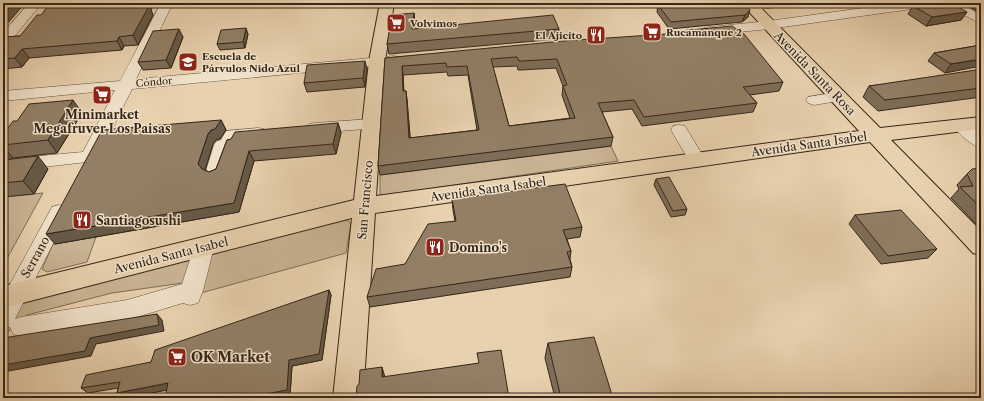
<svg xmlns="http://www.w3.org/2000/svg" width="984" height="401" viewBox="0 0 984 401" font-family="'Libre Caslon Text',serif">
	<rect width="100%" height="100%" fill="#e8d1ae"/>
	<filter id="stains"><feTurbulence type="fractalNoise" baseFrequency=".005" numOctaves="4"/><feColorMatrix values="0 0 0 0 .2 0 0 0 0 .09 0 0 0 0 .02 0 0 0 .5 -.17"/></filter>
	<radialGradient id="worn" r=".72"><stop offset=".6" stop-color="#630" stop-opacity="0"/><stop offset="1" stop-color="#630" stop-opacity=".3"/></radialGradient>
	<g fill="#c9b494" stroke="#7e6d56">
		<path d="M611 146 618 161 380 196V175Z"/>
		<path d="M43 193 3 266V197Z"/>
		<path d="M341 220H347L351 223 346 253 179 299 183 283 112 293 27 315 3 336V331L14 309 33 297Z"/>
		<path d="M96 237 87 262 47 272 42 269 53 244Z"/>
	</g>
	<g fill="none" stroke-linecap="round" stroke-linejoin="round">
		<defs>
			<g id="minor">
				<path d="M29 3H42L8 44 3 45V33Z"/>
				<path d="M161 3H173L136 79 394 56 399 57 401 60 399 63 394 64 132 89 96 161 17 170 11 168 8 164 11 160 17 158 83 152 115 90 3 101V91L120 81Z"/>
				<path d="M747 3H785L783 6 779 7 751 10 747 9 745 6Z"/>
				<path d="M899 3H932L930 6 926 7 769 29 709 35 704 34 702 31 704 28 709 27 769 21Z"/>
				<path d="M945 3H960L981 15V24L947 6Z"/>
				<path d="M838 92 844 94 846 97 844 100 814 105 808 103 806 100 808 97Z"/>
				<path d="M371 119 377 120 379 124 377 128 315 133 309 132 307 128 309 124 315 123Z"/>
				<path d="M961 120 967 121 981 133V148C971 145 958 134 953 125L955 121Z"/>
				<path d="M679 125 685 126 703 156 706 160 703 164 697 166 691 164 671 130 673 126Z"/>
				<path d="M258 128 264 129 266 133 264 137 238 140 234 148 230 149 220 178 214 180 208 178 205 174 214 145 217 141 221 140 226 131Z"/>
				<path d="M59 205 66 207 69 212 15 319 21 317 127 300 182 284 194 247 197 241 204 239 211 241 214 247 203 291 198 303 190 305 183 303 127 320 21 337 13 334 10 327 3 329V297L52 207Z"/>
			</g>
			<path id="major" d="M380 3H394L385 61 376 196 859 131 741 3H756L880 128 981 117V129L891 140 981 231V255L973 253 870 142 375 213 363 398H333L352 218 3 308V286L354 200 369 61Z"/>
		</defs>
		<use href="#minor" stroke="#61513e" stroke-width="1"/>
		<use href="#major" stroke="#342618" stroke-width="2"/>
		<use href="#minor" fill="#f0e1ca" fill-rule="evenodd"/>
		<use href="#major" fill="#e8d1ae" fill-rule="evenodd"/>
	</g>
	<g fill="#7e6d58" stroke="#342618" fill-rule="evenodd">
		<path d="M670 3H744L748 17 742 22 669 29 657 12 658 5 671 4Z"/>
		<path d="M963 3H981V14Z"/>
		<path d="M913 6 967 12 961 20 926 26 908 14Z"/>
		<path d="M151 10 153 15 138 45 124 46 122 50 29 58 22 67 3 69V37L20 36Z"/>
		<path d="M414 13 415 23V29H559L558 39 389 54 387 44Z"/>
		<path d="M679 31 783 82 779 91 750 95 757 103 753 112 642 126 632 109 602 112 613 137 611 146 380 175 378 166 385 58 678 34ZM517 66 518 70H522L556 68 563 86 562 95 570 118 509 126 493 67ZM447 72 448 76 468 75 477 130 410 138 407 100 406 91H404L403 75Z"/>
		<path d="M248 34 245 48 220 50 217 44Z"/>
		<path d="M183 37 171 68 143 70 138 62Z"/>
		<path d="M981 45 945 73 928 61 934 53Z"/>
		<path d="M367 69 365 87 307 92 304 83Z"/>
		<path d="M981 74V97L878 111 863 97 869 86Z"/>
		<path d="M82 113 57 153 13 158 7 159 48 169 34 194 3 197V135Z"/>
		<path d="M221 120 226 130 220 139 216 140 213 144 205 170 209 172 216 169 227 140 338 123 341 133 336 154 254 161 239 212 55 244Z"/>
		<path d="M981 168V229L951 198 959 189 957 185 967 174Z"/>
		<path d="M656 179 687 209 685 215 671 217 654 185Z"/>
		<path d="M452 199 582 227 580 237 567 239 571 251 570 259 572 267 570 277 370 307 367 297 455 221 453 210Z"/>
		<path d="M855 215 937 249 928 258 881 264 849 224Z"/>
		<path d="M329 290 331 295 322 360 292 366 290 395 166 390 122 398 117 393 118 388 88 393 81 388 151 362Z"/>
		<path d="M548 343 613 398H555L545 358Z"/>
	</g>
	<g fill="#665947" stroke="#342618">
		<path d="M13 3H25L7 24 3 25V14Z"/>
		<path d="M145 3H155L151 10 153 15 138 45 133 35 143 7Z"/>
		<path d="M750 10 748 17 742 22 745 15Z"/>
		<path d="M967 12 961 20 926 26 932 17Z"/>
		<path d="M414 13 415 23 413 40 412 29Z"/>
		<path d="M246 28 248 34 245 48 243 42Z"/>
		<path d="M179 29 183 37 171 68 166 60Z"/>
		<path d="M119 37 124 46 122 50 117 41Z"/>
		<path d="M22 49 29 58 22 67 15 58Z"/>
		<path d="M981 59V66L945 73 951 64Z"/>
		<path d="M365 61 367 69 365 87 363 78Z"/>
		<path d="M402 66 403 75 404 100 403 91Z"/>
		<path d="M406 91 407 100 411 147 409 138Z"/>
		<path d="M73 100 82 113 57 153 48 140Z"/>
		<path d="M3 116 6 119 3 125Z"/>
		<path d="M221 120 226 130 220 139 216 140 213 144 204 174 198 164 208 134Z"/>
		<path d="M338 123 341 133 336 154 333 144Z"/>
		<path d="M3 146 13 158 7 160 3 164Z"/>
		<path d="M249 151 254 161 239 212 55 244 46 234 234 203Z"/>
		<path d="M38 156 48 169 34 194 23 181Z"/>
		<path d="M329 290 331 295 322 360 292 366 290 395 274 398H245L289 360Z"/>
		<path d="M157 314 162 320 164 331 96 344 91 356 3 372V365L90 338Z"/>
		<path d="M382 367 386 381 382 377Z"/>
		<path d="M168 383 173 389 125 398H122L117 393Z"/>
	</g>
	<g fill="#927f66" stroke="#342618" fill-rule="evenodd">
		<path d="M3 3H13L3 14Z"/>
		<path d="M50 3H145L143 7 149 6 133 35 119 37 117 41 22 49 15 58 3 59V37L20 36 37 15H41Z"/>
		<path d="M678 3H744L750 10 745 15 671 22 658 5 678 4Z"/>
		<path d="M933 3H951L967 12 932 17 913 6Z"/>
		<path d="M414 13 412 29 553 15 559 29 387 44 392 15Z"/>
		<path d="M732 26 744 34 783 82 743 87 757 103 644 117 634 100 598 103 613 137 378 166 385 58 563 41 681 33 679 31ZM517 57 519 61H522L557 59 567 85 563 86 575 118 509 126 491 59ZM446 63 447 67 467 66 479 130 409 138 406 91H403L402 66Z"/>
		<path d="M246 28 243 42 217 44 221 30Z"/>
		<path d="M179 29 166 60 138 62 153 31Z"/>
		<path d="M981 45V59L951 64 934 53Z"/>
		<path d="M365 61 363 78 304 83 307 65Z"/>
		<path d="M976 70 981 74V88L885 100 869 86Z"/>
		<path d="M73 100 48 140 3 145V135L13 121H17L29 104Z"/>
		<path d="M221 120 215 129 211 130 208 134 198 164 202 169 209 172 216 169 227 140 231 139 235 132 338 123 333 144 249 151 234 203 46 234 102 130Z"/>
		<path d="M38 156 23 181 3 183V160Z"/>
		<path d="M981 168V208L960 187 973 186 967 174 972 169Z"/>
		<path d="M669 177 687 209 673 211 656 179Z"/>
		<path d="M565 184 582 227 563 230 571 251 567 252 572 267 367 297 376 269 405 264 428 224 456 221 452 199Z"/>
		<path d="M901 210 937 249 888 256 855 215Z"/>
		<path d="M329 290 319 354 289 360 287 390 245 398H165L168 383 117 393 120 382 81 388 86 375 151 362 155 350Z"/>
		<path d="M157 314 159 325 90 338 85 351 3 365V338Z"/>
		<path d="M594 337 613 398H561L548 343Z"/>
		<path d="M501 350 509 398H356L357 386 359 384 360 370 382 367V377L479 363 477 353Z"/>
	</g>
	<defs>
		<symbol id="supermarket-square" viewBox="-11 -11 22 22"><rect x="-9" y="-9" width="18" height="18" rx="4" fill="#8f2418" stroke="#f0e1ca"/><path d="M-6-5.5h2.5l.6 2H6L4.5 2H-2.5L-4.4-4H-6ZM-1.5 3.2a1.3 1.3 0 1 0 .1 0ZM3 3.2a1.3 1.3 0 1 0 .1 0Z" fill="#fff"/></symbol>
		<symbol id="restaurant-square" viewBox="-11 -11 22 22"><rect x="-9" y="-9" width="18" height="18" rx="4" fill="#8f2418" stroke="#f0e1ca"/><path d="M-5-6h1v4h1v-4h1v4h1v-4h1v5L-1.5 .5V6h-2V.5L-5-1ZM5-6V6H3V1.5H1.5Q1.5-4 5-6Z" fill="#fff"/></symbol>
		<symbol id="school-square" viewBox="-11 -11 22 22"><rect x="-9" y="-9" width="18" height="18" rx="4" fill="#8f2418" stroke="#f0e1ca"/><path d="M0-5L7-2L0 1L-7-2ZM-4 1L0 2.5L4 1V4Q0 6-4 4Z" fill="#fff"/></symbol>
	</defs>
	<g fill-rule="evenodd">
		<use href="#supermarket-square" x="385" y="12" width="22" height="22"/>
		<use href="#supermarket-square" x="641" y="21" width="22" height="22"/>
		<use href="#restaurant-square" x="585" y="24" width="22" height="22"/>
		<use href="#school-square" x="177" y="51" width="22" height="22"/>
		<use href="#supermarket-square" x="91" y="84" width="22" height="22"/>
		<use href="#restaurant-square" x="71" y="209" width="22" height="22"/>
		<use href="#restaurant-square" x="424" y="236" width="22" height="22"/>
		<use href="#supermarket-square" x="166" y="346" width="22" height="22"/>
	</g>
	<g text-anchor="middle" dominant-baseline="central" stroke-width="3" stroke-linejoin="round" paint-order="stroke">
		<g font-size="10" font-weight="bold" fill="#342618" stroke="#f0e1ca" text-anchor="start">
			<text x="410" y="23">Volvimos</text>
			<text x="666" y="32">Rucamanque 2</text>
			<text x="582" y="35" text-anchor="end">El Ajicito</text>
			<text x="202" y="56">Escuela de<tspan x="202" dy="12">Párvulos Nido Azul</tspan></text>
		</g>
		<g font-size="10" fill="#342618" stroke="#f0e1ca">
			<text transform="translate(154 82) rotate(-5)">Cóndor</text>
		</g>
		<g font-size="12" fill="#342618" stroke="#f0e1ca">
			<text transform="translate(815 73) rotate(46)">Avenida Santa Rosa</text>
			<text transform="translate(809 144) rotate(-8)">Avenida Santa Isabel</text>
			<text transform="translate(488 189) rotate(-8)">Avenida Santa Isabel</text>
			<text transform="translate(365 200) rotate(-85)">San Francisco</text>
			<text transform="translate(171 255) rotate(-14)">Avenida Santa Isabel</text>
			<text transform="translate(35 257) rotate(-61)">Serrano</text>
		</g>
		<g font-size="12" font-weight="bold" fill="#342618" stroke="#f0e1ca" text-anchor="start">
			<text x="102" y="114" text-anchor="middle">Minimarket<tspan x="102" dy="14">Megafruver Los Paisas</tspan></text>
			<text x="96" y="220">Santiagosushi</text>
			<text x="449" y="247">Domino's</text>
		</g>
		<g font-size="14" font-weight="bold" fill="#342618" stroke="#f0e1ca" text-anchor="start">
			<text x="191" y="357">OK Market</text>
		</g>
	</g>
	<rect width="984" height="401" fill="none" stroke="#e8d1ae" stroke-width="16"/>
	<rect x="4" y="4" width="976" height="393" fill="none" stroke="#342618" stroke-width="2"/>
	<rect x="8" y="8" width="968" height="385" fill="none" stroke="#342618"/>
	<rect width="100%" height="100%" filter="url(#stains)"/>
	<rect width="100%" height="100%" fill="url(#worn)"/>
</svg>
